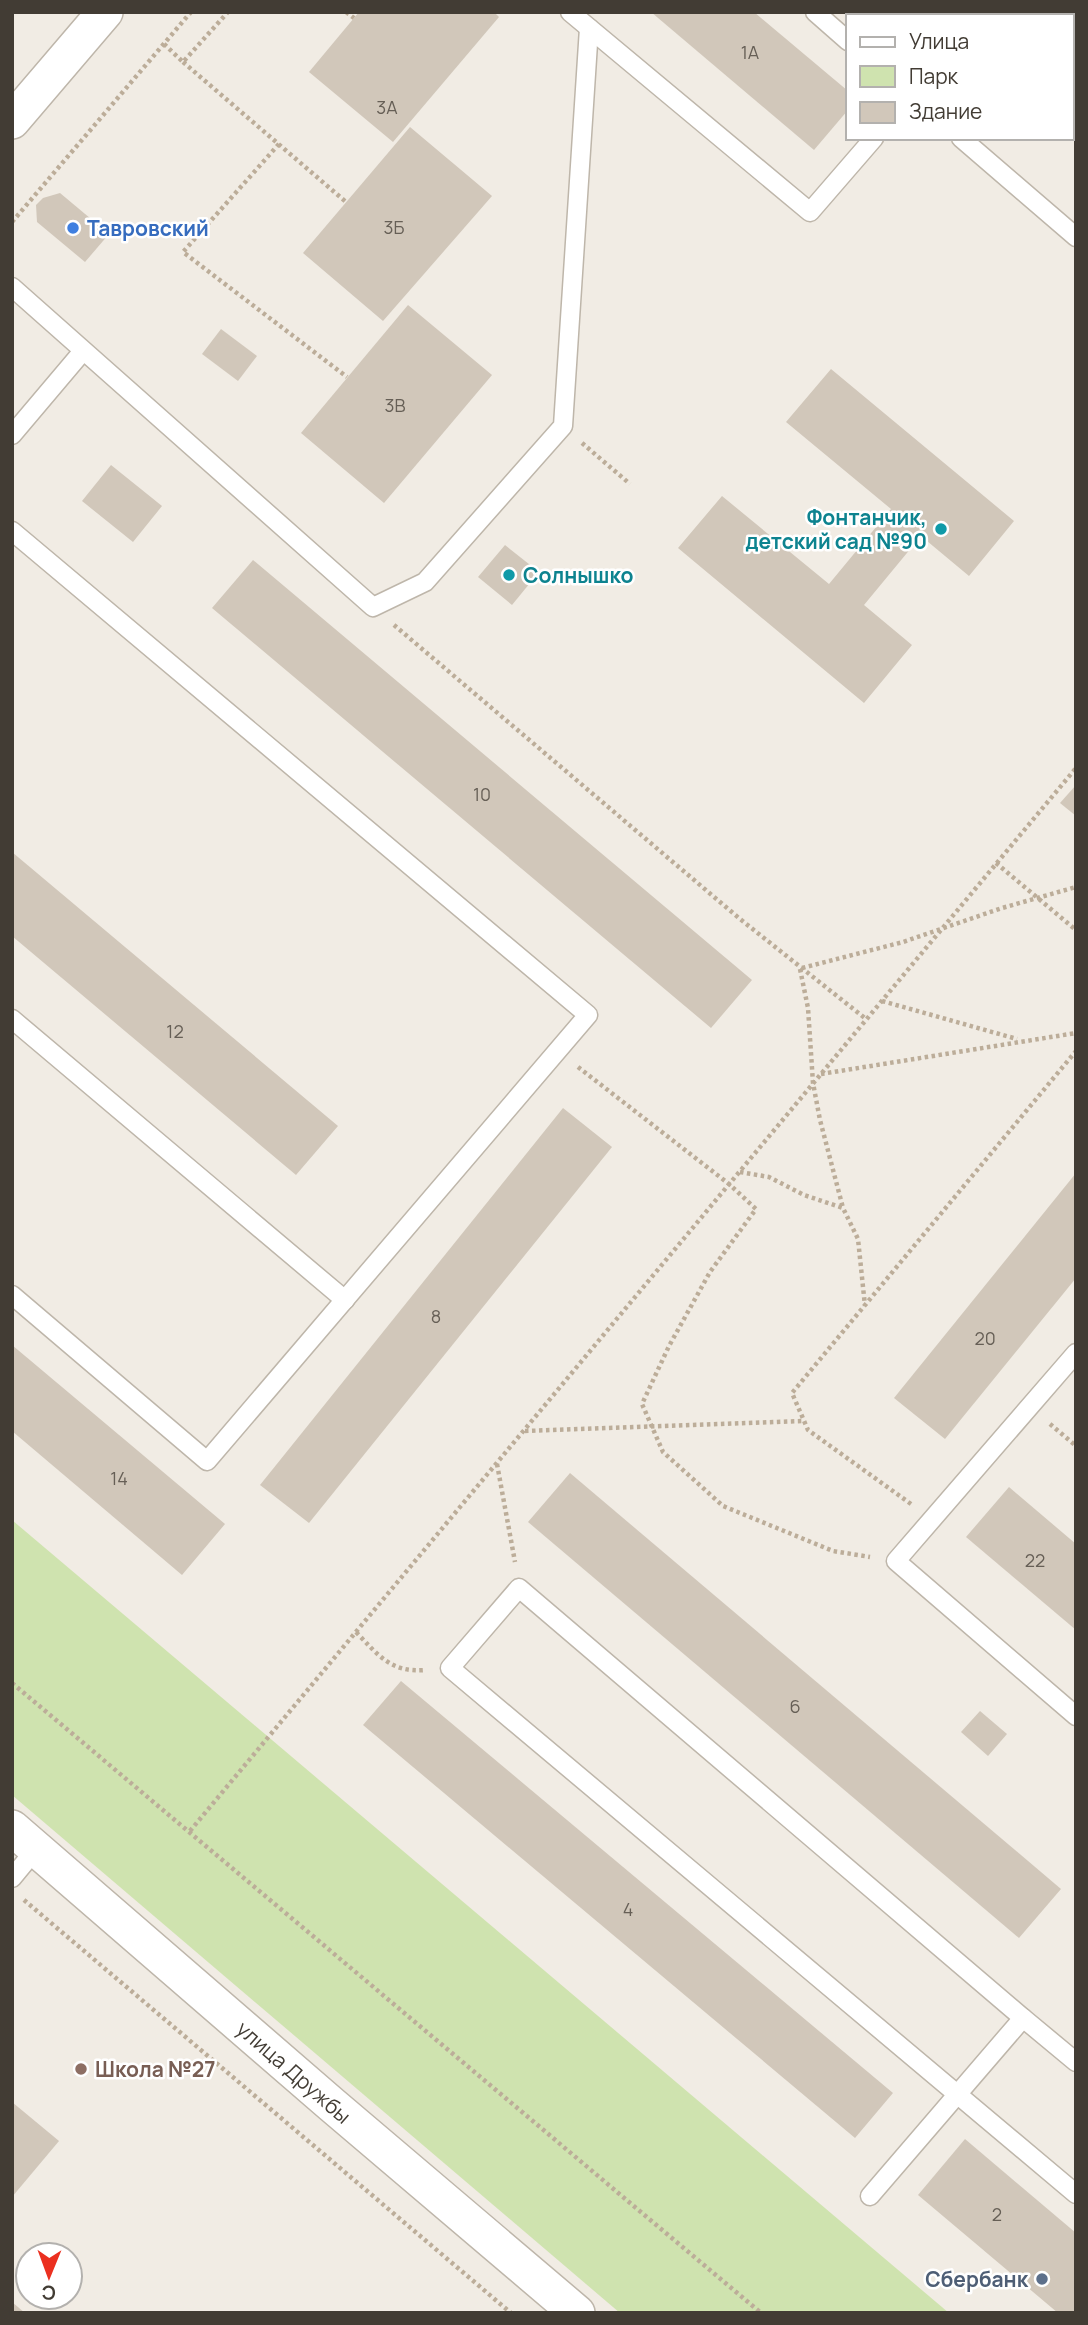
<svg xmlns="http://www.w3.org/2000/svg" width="1088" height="2325" viewBox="0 0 1088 2325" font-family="Manrope,sans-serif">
	<rect width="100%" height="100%" fill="#f1ece4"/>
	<path fill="#cfe3af" d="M12 1520 949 2313H620L12 1795Z"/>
	<g fill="#d1c7ba">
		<path d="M359 12H494L499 17 393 142 309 72Z"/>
		<path d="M651 12H754L848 91V110L814 150Z"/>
		<path d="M410 127 492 196 383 321 303 253Z"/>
		<path d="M60 193 109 234 85 262 37 222 36 205 43 198Z"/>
		<path d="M408 305 492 375 384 503 301 433Z"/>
		<path d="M221 329 257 356 238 381 202 354Z"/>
		<path d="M831 369 1014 521 969 576 921 536 864 605 912 645 864 703 678 548 722 496 829 584 891 509 786 422Z"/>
		<path d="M111 465 162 506 133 542 82 501Z"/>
		<path d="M505 545 539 572 512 605 478 577Z"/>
		<path d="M253 560 752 980 711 1028 212 608Z"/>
		<path d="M1076 785V816L1060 803Z"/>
		<path d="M12 852 338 1126 296 1175 12 936Z"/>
		<path d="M563 1108 612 1147 309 1523 260 1485Z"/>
		<path d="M1076 1173V1278L945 1439 894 1398Z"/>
		<path d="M12 1345 225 1524 182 1575 12 1431Z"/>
		<path d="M570 1473 1061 1889 1019 1938 528 1522Z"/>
		<path d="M1009 1487 1076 1544V1630L966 1537Z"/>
		<path d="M401 1681 893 2093 855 2138 363 1725Z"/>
		<path d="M980 1711 1007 1734 988 1756 961 1732Z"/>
		<path d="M12 2102 59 2141 12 2197Z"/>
		<path d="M965 2139 1076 2233V2313H1058L918 2195Z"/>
		<path d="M12 2302 25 2313H12Z"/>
	</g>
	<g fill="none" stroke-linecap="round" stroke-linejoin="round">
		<defs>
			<g id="service">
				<path d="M570 12 810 212 874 138"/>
				<path d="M815 12 848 41"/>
				<path d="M961 138 1076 237"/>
				<path d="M12 287 373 607 425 582 563 426 589 28"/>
				<path d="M12 435 83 351"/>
				<path d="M12 531 588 1015 207 1461 12 1295"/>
				<path d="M12 1019 345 1300"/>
				<path d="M1076 1353 896 1561 1076 1716"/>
				<path d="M12 1878 36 1849"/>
				<path d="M1023 2018 519 1588 450 1668 1076 2194"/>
				<path d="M870 2196 1023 2018 1076 2062"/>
			</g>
			<g id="minor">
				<path d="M12 121 105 12"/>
				<path d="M12 1828 331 2104 577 2313"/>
			</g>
		</defs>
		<use href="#service" stroke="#beb6aa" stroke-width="21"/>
		<use href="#minor" stroke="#beb6aa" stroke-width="38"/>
		<g stroke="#bcad99" stroke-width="4.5" stroke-dasharray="3.5 3.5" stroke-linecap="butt">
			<path d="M346 12 354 18"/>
			<path d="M164 44 183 62 228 12"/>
			<path d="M183 62 346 202"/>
			<path d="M279 144 183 252 347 377"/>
			<path d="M12 222 191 12"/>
			<path d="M582 443 630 484"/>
			<path d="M394 625 740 919 866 1019"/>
			<path d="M996 863 1076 930"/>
			<path d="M802 968 903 942 1002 908 1076 887"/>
			<path d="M800 969 808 1008 813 1083 820 1120 843 1208"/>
			<path d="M882 1001 1017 1039"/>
			<path d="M578 1067 729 1184 756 1209 710 1272 669 1346 642 1404 663 1452 723 1506 833 1551 870 1557"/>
			<path d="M821 1074 1076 1033"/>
			<path d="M740 1172 769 1177 804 1195 843 1208 858 1239 865 1306"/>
			<path d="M1050 1424 1076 1446"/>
			<path d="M525 1431 804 1421"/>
			<path d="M497 1464 515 1562"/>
			<path d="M911 1504 808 1430 792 1393 1076 1051"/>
			<path d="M356 1632C378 1655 391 1673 425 1670"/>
			<path d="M12 1683 761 2313"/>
			<path d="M190 1831 1076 768"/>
			<path d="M24 1900 511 2313"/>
		</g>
		<use href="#service" stroke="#fff" stroke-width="18"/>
		<use href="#minor" stroke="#fff" stroke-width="35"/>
	</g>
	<circle fill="#3f7fe0" stroke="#fff" stroke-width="2.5" cx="73" cy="228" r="7"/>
	<g fill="#0f9aa8" stroke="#fff" stroke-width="2.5">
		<circle cx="941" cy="529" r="7"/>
		<circle cx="509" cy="575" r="7"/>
	</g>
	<circle fill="#8d6e63" stroke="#fff" stroke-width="2.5" cx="81" cy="2069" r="7"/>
	<circle fill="#5c6f8a" stroke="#fff" stroke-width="2.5" cx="1042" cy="2279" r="7"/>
	<g text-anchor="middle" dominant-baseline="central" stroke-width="5" stroke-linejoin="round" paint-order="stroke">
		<g font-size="18" fill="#665f56">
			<text x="750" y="52">1А</text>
			<text x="387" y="107">3А</text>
			<text x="394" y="227">3Б</text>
			<text x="395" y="405">3В</text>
			<text x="482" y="794">10</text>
			<text x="175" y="1031">12</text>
			<text x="436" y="1316">8</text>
			<text x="985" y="1338">20</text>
			<text x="119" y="1478">14</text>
			<text x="1035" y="1560">22</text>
			<text x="795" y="1706">6</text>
			<text x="628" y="1909">4</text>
			<text x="997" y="2214">2</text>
		</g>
		<g font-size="21" font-weight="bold" fill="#366cbe" stroke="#fff" text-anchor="start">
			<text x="87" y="228">Тавровский</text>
		</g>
		<g font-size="21" font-weight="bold" fill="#0d838f" stroke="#fff" text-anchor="end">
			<text x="927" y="517">Фонтанчик,<tspan x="927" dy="24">детский сад №90</tspan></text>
			<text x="523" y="575" text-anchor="start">Солнышко</text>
		</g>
		<g font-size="21" font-weight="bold" fill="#785e54" stroke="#fff" text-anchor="start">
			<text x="95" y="2069">Школа №27</text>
		</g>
		<g font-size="21" fill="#423c34" stroke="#fff">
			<text transform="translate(294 2072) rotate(41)">улица Дружбы</text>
		</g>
		<g font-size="21" font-weight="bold" fill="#4e5e75" stroke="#fff" text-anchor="end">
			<text x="1028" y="2279">Сбербанк</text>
		</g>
	</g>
	<rect width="1088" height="2325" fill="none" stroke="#423c34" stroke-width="28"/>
	<rect x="846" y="14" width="228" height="126" fill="#ffffff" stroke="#b3b1ae" stroke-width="2"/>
	<rect x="860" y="37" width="35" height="10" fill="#ffffff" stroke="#b3b1ae" stroke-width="2"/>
	<text x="909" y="49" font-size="21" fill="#423c34">Улица</text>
	<rect x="860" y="66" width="35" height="21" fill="#cfe3af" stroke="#b3b1ae" stroke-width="2"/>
	<text x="909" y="84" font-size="21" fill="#423c34">Парк</text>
	<rect x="860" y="102" width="35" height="21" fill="#d1c7ba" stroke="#b3b1ae" stroke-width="2"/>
	<text x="909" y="119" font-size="21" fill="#423c34">Здание</text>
	<g transform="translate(49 2276) rotate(181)"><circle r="33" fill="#ffffff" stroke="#b3b1ae" stroke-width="2"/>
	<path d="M0-5L12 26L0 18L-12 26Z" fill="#eb3020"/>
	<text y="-10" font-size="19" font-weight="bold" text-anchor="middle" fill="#423c34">С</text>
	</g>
</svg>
